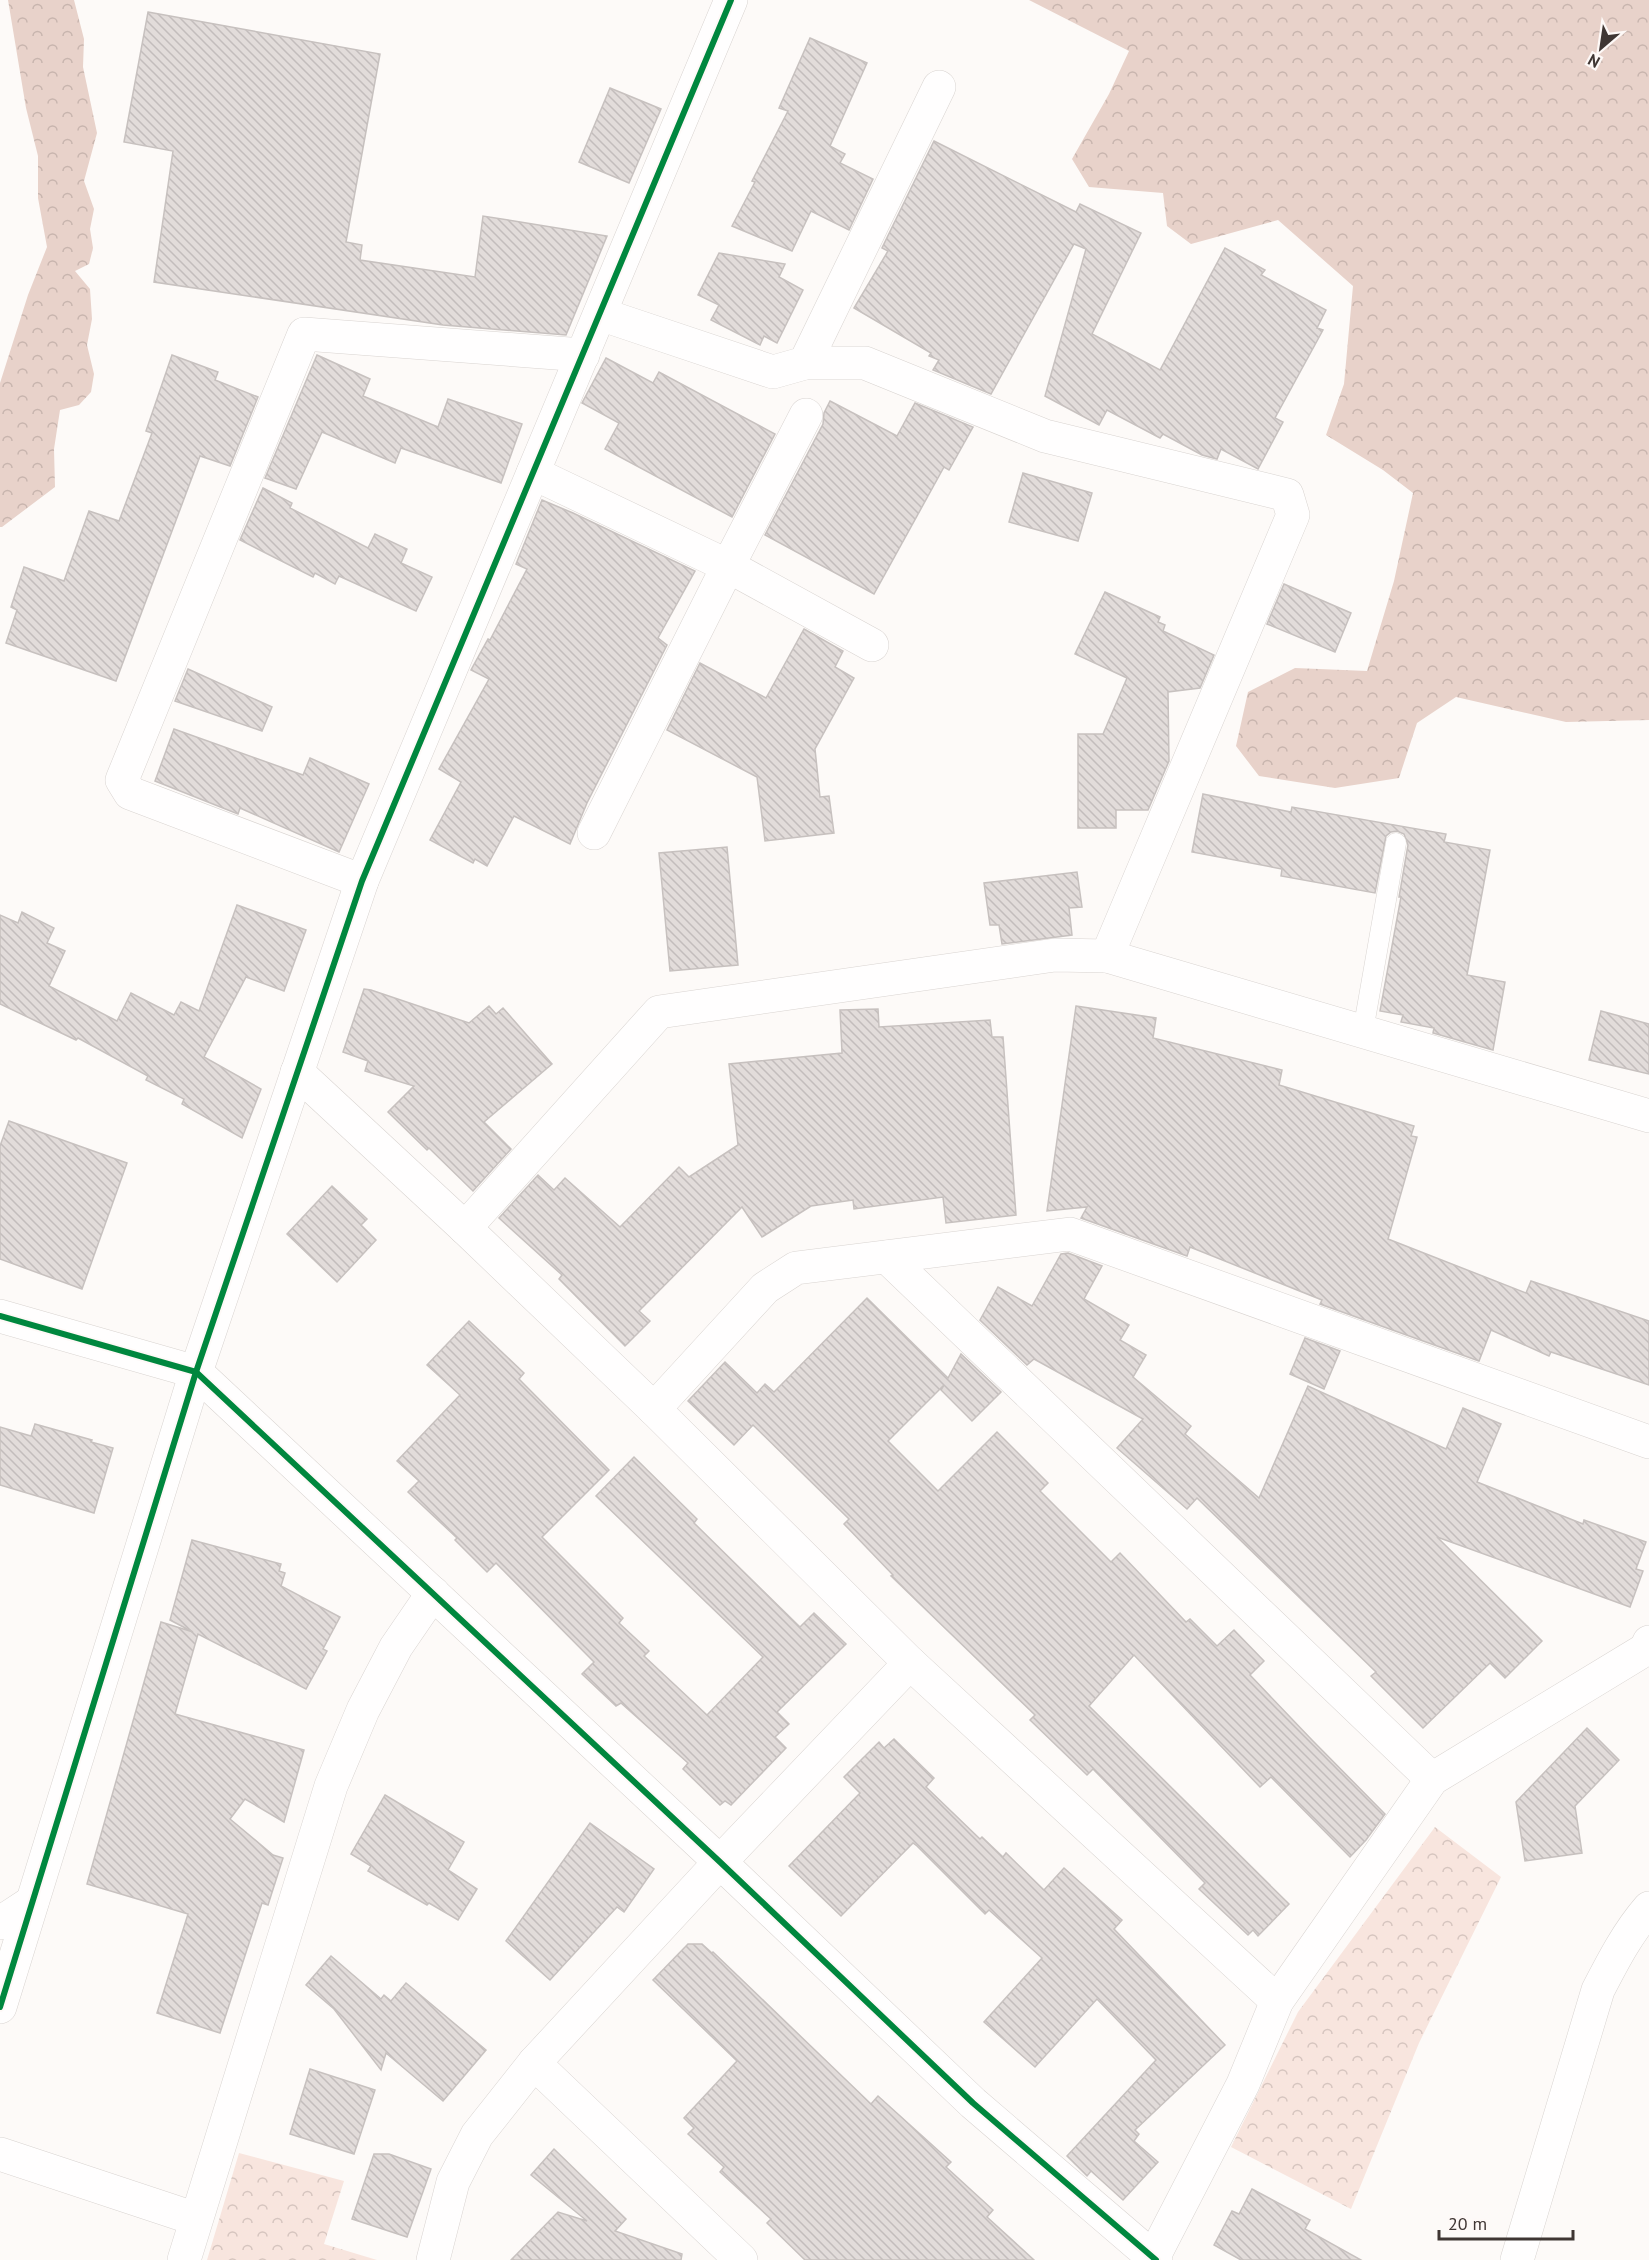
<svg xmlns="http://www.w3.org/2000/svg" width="1649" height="2260" viewBox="0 0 1649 2260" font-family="'PT Sans',sans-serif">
	<defs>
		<pattern id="forest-crowns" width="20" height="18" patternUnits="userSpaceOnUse" patternTransform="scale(1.5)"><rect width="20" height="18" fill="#e8d2ca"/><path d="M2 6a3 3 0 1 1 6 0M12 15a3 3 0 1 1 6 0" fill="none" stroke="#c8b5ae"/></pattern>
		<pattern id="park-crowns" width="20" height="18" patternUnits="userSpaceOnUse" patternTransform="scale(1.5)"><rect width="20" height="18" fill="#f8e5de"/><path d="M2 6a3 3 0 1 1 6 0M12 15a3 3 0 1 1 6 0" fill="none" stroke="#d6c5bf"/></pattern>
		<pattern id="building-back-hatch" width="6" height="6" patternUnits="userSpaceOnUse" patternTransform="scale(1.5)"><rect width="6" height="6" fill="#e2dcda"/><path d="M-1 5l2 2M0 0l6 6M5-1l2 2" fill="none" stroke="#c3bdbc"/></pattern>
	</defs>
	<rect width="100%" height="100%" fill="#fdfaf8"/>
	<g fill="url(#forest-crowns)">
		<path d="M8 0H74L84 39 83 67 97 133 84 181 94 209 90 229 93 248 89 264 75 271 90 289 92 319 87 345 94 374 91 392 79 405 60 410 54 449 55 487 2 527H0V383L28 295 47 247 38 198V156L26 108Z"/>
		<path d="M1029 0H1649V720L1566 722 1456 697 1417 723 1399 778 1335 788 1259 776 1236 746 1248 692 1295 668 1367 671 1394 581 1413 493 1383 470 1326 435 1344 384 1353 286 1278 220 1191 244 1167 226 1163 193 1089 187 1072 159 1109 94 1129 51Z"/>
	</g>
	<g fill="url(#park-crowns)">
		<path d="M1435 1827 1501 1877 1419 2043 1351 2209 1231 2147 1298 2012Z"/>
		<path d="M239 2153 344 2181 324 2244 377 2260H207Z"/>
	</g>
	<g fill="url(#building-back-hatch)" stroke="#c7c1bf" stroke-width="1.5">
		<path d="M148 12 380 54 346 242 362 245 360 260 475 277 483 216 607 236 566 335 443 325 154 282 173 151 124 142Z"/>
		<path d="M810 38 867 63 830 146 845 154 840 163 873 179 849 230 811 211 792 251 732 226 755 182 752 181 788 111 779 108Z"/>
		<path d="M610 88 661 109 629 183 579 162Z"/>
		<path d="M934 141 1076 212 1080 204 1141 233 1092 334 1160 370 1225 248 1265 270 1261 275 1326 310 1317 328 1323 330 1275 418 1283 422 1258 469 1221 449 1217 459 1202 455 1163 434 1160 438 1107 410 1099 425 1045 396 1086 249 1074 244 991 394 933 370 939 360 929 356 931 353 854 308 888 251 882 248Z"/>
		<path d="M719 253 785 264 779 277 803 290 777 343 764 336 760 345 711 320 719 305 698 295Z"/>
		<path d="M172 355 218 372 215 380 258 397 230 466 200 456 116 681 6 643 17 610 11 607 24 567 64 581 89 511 119 521 152 433 146 431Z"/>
		<path d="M317 355 370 379 363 396 438 427 448 399 522 424 501 483 401 448 395 463 322 432 296 489 265 478Z"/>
		<path d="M606 358 653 383 659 372 775 434 732 517 605 449 619 423 582 403Z"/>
		<path d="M830 401 897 436 915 403 973 427 949 470 944 467 874 594 765 535 823 424 824 413Z"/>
		<path d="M1023 473 1092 493 1078 541 1009 522Z"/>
		<path d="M263 488 292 503 290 508 368 548 375 534 407 549 401 563 432 577 416 611 339 576 335 584 315 573 313 577 240 540Z"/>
		<path d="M542 500 573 513 695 571 658 638 667 645 587 803 570 844 514 816 487 866 475 859 473 863 430 840 461 782 439 769 489 679 471 670 488 639 490 640 527 569 516 564Z"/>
		<path d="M1284 584 1351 613 1335 652 1267 624Z"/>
		<path d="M1105 592 1160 617 1158 622 1165 625 1163 631 1214 655 1200 688 1168 692 1169 761 1148 810H1116V828H1078V734H1103L1127 678 1075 654Z"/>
		<path d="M804 629 843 651 835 667 854 678 815 749 820 797 829 796 834 833 765 841 757 777 667 730 700 663 766 698Z"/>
		<path d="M188 669 272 707 262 731 175 701Z"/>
		<path d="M174 729 303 775 310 758 369 784 339 852 240 808 238 814 155 781Z"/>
		<path d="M1203 794 1291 812 1292 807 1446 834 1444 842 1490 850 1467 975 1505 982 1493 1050 1433 1033 1434 1028 1401 1022 1403 1015 1380 1011 1401 897H1399L1408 845 1404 834 1397 831 1391 832 1386 836 1375 893 1281 876 1282 869 1192 852Z"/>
		<path d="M727 847 738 965 670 971 659 853Z"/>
		<path d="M1077 872 1082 907 1069 908 1072 935 1002 944 999 925H990L984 883Z"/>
		<path d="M237 905 306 930 284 991 246 977 204 1057 261 1089 242 1138 182 1104 184 1099 146 1080 148 1076 78 1038 76 1040 0 1004V915L18 923 22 912 54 928 47 943 65 951 49 986 117 1021 131 993 174 1015 181 1002 199 1011Z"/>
		<path d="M364 989 371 990 469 1023 489 1006 496 1014 503 1008 552 1064 484 1122 511 1149 473 1191 429 1148 427 1150 388 1112 414 1086 365 1071 368 1061 343 1052Z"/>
		<path d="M1076 1006 1156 1018 1153 1038 1282 1070 1279 1085 1414 1126 1411 1136 1417 1137 1388 1239 1526 1293 1531 1281 1649 1321V1385L1551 1352 1549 1356 1491 1330 1479 1361 1320 1304 1322 1300 1190 1247 1187 1256 1081 1218 1087 1207 1047 1211Z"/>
		<path d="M878 1009 879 1027 990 1020 992 1037H1003L1016 1215 946 1223 943 1197 854 1209 853 1200 811 1206 762 1237 742 1207 639 1311 650 1321 625 1346 559 1279 562 1275 499 1218 538 1175 554 1190 565 1178 620 1227 679 1167 689 1177 738 1145 729 1064 842 1053 840 1010Z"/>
		<path d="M1601 1011 1649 1024V1074L1589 1060Z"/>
		<path d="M9 1121 127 1163 82 1289 0 1259V1146Z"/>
		<path d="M332 1186 367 1219 361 1225 376 1240 337 1282 287 1234Z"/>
		<path d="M1068 1253 1102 1266 1084 1299 1129 1325 1120 1340 1146 1355 1133 1377 1191 1426 1185 1434 1259 1498 1308 1386 1446 1449 1463 1408 1501 1424 1477 1482 1583 1524 1584 1520 1646 1542 1636 1569 1643 1571 1630 1607 1437 1537 1542 1641 1505 1678 1490 1663 1423 1728 1371 1676 1376 1672 1197 1498 1187 1509 1117 1448 1143 1419 1034 1359 1027 1365 980 1320 998 1287 1032 1306 1061 1254Z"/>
		<path d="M867 1298 948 1378 961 1354 1001 1392 972 1421 941 1390 944 1385 888 1441 938 1491 997 1432 1048 1483 1040 1491 1111 1562 1120 1553 1186 1622 1190 1619 1217 1646 1234 1630 1264 1661 1250 1675 1312 1740 1385 1814 1366 1840 1350 1857 1271 1777 1260 1787 1134 1655 1089 1706 1289 1904 1258 1936 1253 1930 1248 1935 1199 1889 1205 1883 1093 1769 1087 1775 1030 1720 1035 1715 891 1576 893 1575 844 1524 849 1519 753 1425 734 1445 688 1401 725 1362 757 1393 765 1384 774 1392Z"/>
		<path d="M469 1321 524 1373 519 1379 609 1470 542 1537 623 1618 619 1623 649 1651 644 1656 707 1715 763 1657 596 1496 634 1457 697 1519 694 1523 800 1627 814 1613 846 1644 777 1712 789 1724 775 1737 786 1748 731 1805 725 1801 720 1805 683 1769 688 1763 621 1703 616 1706 582 1674 594 1662 496 1563 487 1572 455 1540 457 1538 408 1492 419 1481 397 1461 460 1395 427 1365Z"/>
		<path d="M1305 1338 1340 1351 1324 1389 1290 1374Z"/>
		<path d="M35 1424 92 1440 91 1442 113 1448 94 1513 0 1485V1427L31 1436Z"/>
		<path d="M192 1540 281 1564 279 1571 285 1573 281 1586 340 1617 323 1649 327 1651 306 1689 198 1634 175 1714 304 1750 284 1822 245 1799 230 1819 273 1855 283 1858 268 1905 262 1903 220 2033 157 2013 188 1914 87 1884 161 1622 193 1632 170 1620Z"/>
		<path d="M1587 1728 1619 1760 1575 1806 1582 1853 1525 1861 1516 1802Z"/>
		<path d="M894 1739 934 1778 926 1787 980 1839 982 1837 1003 1857 1006 1853 1044 1890 1064 1868 1122 1920 1114 1929 1225 2045 1135 2130 1139 2134 1134 2141 1158 2162 1123 2200 1091 2171 1087 2176 1067 2156 1156 2060 1097 1999 1035 2067 984 2022 1042 1958 989 1910 985 1914 917 1846 913 1843 841 1916 789 1866 860 1793 844 1777 879 1742 884 1748Z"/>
		<path d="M385 1795 464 1842 448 1870 477 1889 458 1920 429 1903 427 1905 368 1871 371 1866 351 1854Z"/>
		<path d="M590 1823 654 1869 624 1912 617 1907 550 1980 506 1941Z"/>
		<path d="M688 1944H702L712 1953 713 1952 871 2104 878 2096 951 2162 946 2167 993 2210 987 2217 1034 2260H805L767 2223 771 2219 720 2172 724 2167 688 2134 694 2128 684 2118 737 2061 653 1980Z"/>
		<path d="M331 1956 381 1999 384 1995 391 2001 406 1983 486 2050 443 2101 386 2053 381 2070 334 2009 306 1985Z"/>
		<path d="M310 2069 375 2090 354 2154 290 2134Z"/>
		<path d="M554 2149 626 2219 615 2231 682 2254 681 2260H511L558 2212 587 2221 531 2175Z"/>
		<path d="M374 2154H389L431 2169 407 2237 352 2219Z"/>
		<path d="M1252 2189 1310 2220 1305 2229 1361 2260H1241L1214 2245 1232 2211 1239 2214Z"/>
	</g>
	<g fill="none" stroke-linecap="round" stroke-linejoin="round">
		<defs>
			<path id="lane" d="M1363 1031 1396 843"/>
			<g id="street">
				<path d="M600 314 773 372 805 363H865L1045 436 1287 495 1293 515 1107 956"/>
				<path d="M805 363 939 87"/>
				<path d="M533 473 728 566 872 645"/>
				<path d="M594 833 728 566 806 415"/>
				<path d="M362 881 130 793 122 780 304 334 583 355"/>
				<path d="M297 1072 465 1228 654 1409 910 1663 1277 2001"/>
				<path d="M465 1228 659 1012 1055 955 1107 956 1649 1116"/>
				<path d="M887 1257 1432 1779"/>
				<path d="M0 1316 196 1372"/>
				<path d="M654 1409 765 1288 796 1268 1070 1234 1649 1442"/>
				<path d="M0 1923 32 1902"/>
				<path d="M534 2063 741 2260"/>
				<path d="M0 2154 196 2219"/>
				<path d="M184 2260 331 1786 363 1710 396 1647 433 1593"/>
				<path d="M433 2260 453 2182 477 2135 534 2063 720 1862 910 1663"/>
				<path d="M1152 2260 1243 2084 1277 2001 1432 1779 1646 1649 1649 1642"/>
				<path d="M1517 2260 1598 1990C1613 1961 1628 1932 1649 1908"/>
			</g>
			<g id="secondary">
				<path d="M196 1372 720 1862 973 2103 1156 2260"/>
				<path d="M0 2007 196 1372 362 881 731 0"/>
			</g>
		</defs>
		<use href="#lane" stroke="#d9d4d1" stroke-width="21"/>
		<use href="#street" stroke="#d9d4d1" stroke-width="34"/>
		<use href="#secondary" stroke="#d9d4d1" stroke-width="34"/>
		<use href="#lane" stroke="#fffefe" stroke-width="20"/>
		<use href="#street" stroke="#fffefe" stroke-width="33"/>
		<use href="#secondary" stroke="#fffefe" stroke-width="33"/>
		<defs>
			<g id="cycleway">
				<path d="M0 1316 196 1372 720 1862 973 2103 1156 2260"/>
				<path d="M0 2007 196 1372 362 881 731 0"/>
			</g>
		</defs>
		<use href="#cycleway" stroke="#fef9f7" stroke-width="10"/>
		<use href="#cycleway" stroke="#00873e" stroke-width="6"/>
	</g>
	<g transform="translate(1601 48) rotate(209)" stroke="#fef9f7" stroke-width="4.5" paint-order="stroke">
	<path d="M0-4.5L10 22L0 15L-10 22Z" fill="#3f3633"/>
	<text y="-9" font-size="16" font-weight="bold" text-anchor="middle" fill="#3f3633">N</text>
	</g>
	<path d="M1439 2230v9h134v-9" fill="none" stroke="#3f3633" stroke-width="3"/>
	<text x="1448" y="2230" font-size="18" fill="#3f3633" stroke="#fef9f7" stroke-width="4.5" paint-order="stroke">20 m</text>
</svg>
